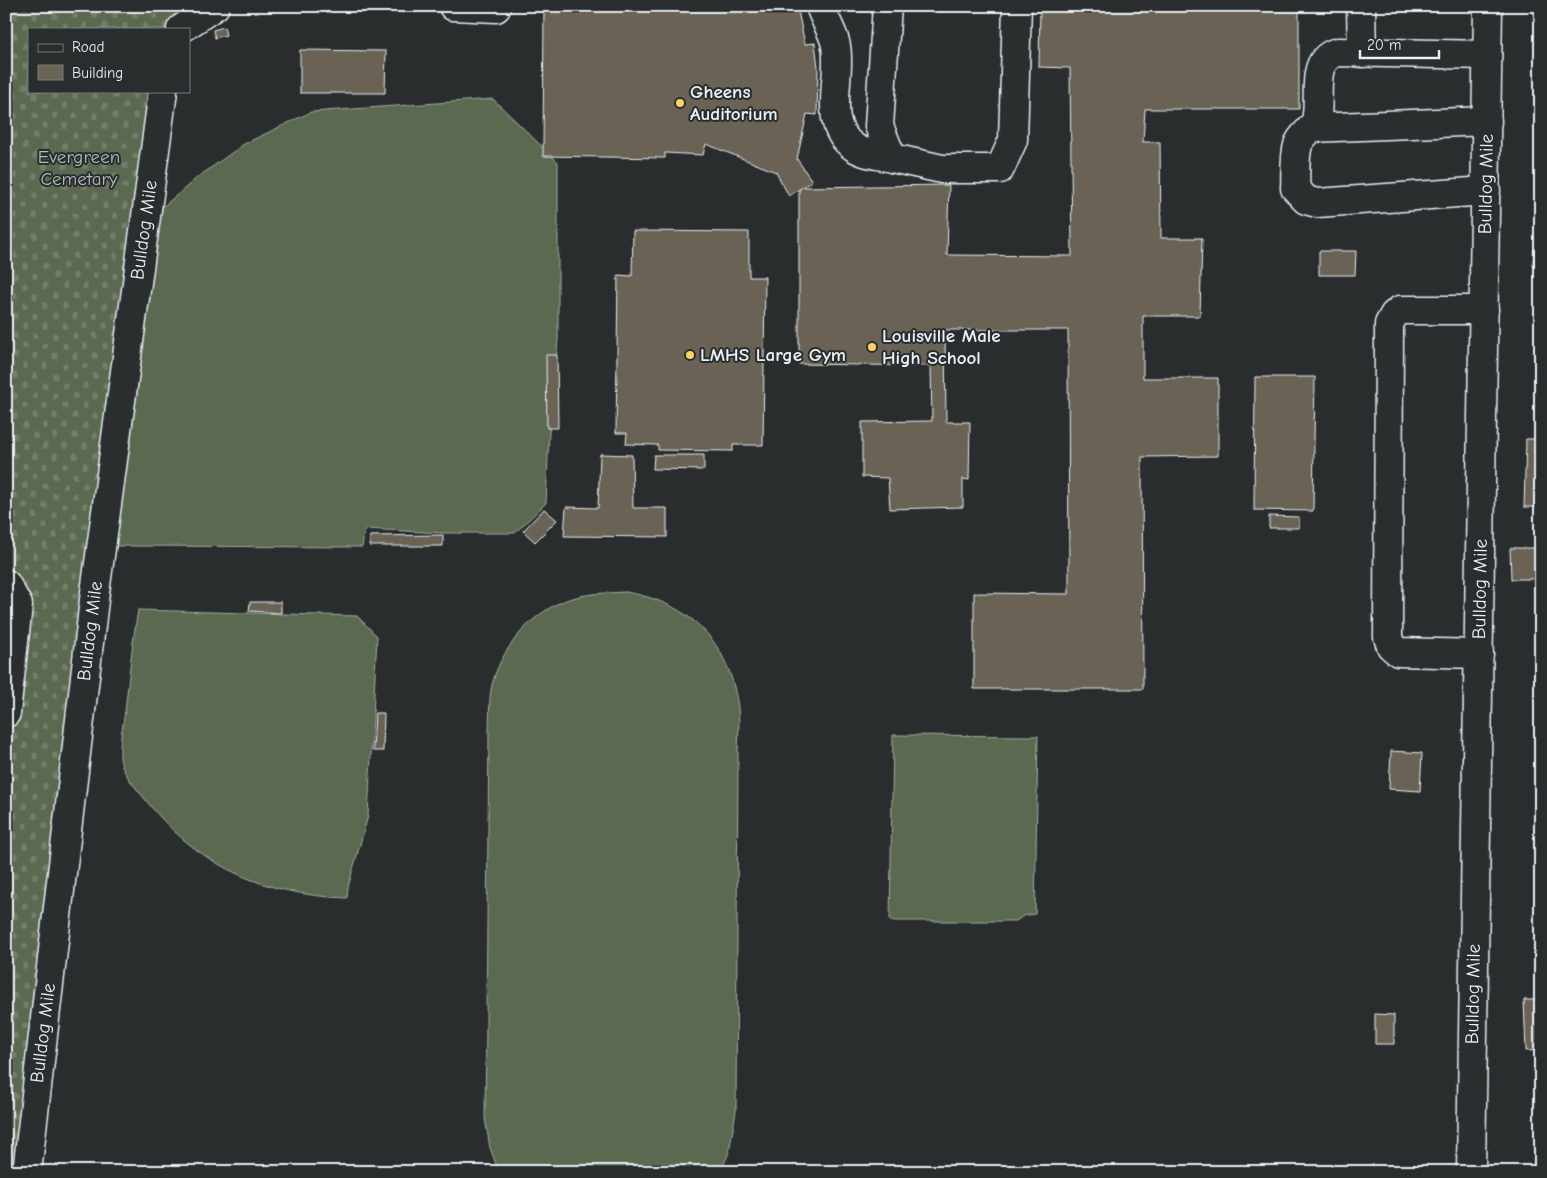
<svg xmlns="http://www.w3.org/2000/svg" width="1547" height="1178" viewBox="0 0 1547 1178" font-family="'Comic Neue',sans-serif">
	<defs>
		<pattern id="cemetery-stones" width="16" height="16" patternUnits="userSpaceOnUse" patternTransform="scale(1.25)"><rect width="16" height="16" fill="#5c6951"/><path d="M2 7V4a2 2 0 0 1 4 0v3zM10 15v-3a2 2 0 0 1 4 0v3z" fill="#737f6b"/></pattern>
	</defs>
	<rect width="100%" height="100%" fill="#2a2d2e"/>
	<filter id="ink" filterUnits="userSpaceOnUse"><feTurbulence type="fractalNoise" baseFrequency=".02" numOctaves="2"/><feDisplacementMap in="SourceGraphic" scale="10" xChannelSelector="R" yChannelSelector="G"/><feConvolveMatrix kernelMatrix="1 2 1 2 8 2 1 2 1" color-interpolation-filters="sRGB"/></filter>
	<g filter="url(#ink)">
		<path fill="url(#cemetery-stones)" stroke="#a2ada4" d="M6 6H212L180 29H29V91H163L17 1172H6Z"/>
		<g fill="#5c6951" stroke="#a2ada4">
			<path d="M493 99 558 162V340L549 434 546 503 515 533H444L365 529 362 547 114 546 152 216 198 177 244 144 311 112Z"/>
			<path d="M626 592C690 603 729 641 738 707 740 723 738 740 738 757L736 1111 729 1153 720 1172H499L490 1148 485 1118 489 732C490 715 488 694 494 678 504 645 535 610 569 599 588 593 606 593 626 592Z"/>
			<path d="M138 610 357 616 377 636 368 816 348 887 347 898C263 895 196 865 144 798 136 788 120 771 120 756 119 742 123 726 125 711 129 677 132 643 138 610Z"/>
			<path d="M893 735 1038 736 1035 914 1023 916 1016 921H890Z"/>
		</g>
		<g fill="#6b6454" stroke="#e8f1f8">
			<path d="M544 6H797L805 44 815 43 818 67 817 115 807 114 797 159 812 181 789 196 776 172 706 144 703 155 665 153V158L543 156Z"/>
			<path d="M1040 6H1299V109H1145L1143 142H1160L1161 238H1202L1200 316H1143V378H1218V456L1142 457 1143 689H974V593L1069 594 1068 330H945L946 422H970L969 480 963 479V507L890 509 888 478 862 477V422L932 421 931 366 799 364V190L802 187 949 185 947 255 1072 256 1070 68 1039 67Z"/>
			<path d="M224 27 226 35 215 38 213 30Z"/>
			<path d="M300 50 386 51 385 93H300Z"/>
			<path d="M1538 221H1541V266H1533L1534 249H1538Z"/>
			<path d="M633 231 749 232V277H765L763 445H733V451L658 450V445L626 444 627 433H616L618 275 632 276Z"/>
			<path d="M1319 251H1356L1355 275H1319Z"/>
			<path d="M546 355H557L558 428H547Z"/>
			<path d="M1255 377H1315L1313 511 1254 510Z"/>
			<path d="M1526 439H1541V507H1524Z"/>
			<path d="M600 454 632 455 633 508H667V537L564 536 566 507 598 508Z"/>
			<path d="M654 455H704V470L653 469Z"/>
			<path d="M544 509 557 520 535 542 523 531Z"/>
			<path d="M1269 516 1299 517V528H1269Z"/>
			<path d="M443 535V546H370V536Z"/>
			<path d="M1510 548H1541V579H1511Z"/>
			<path d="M250 602H281V613L249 611Z"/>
			<path d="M375 713H384L383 751H373Z"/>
			<path d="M1391 751 1422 753 1420 791 1389 789Z"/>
			<path d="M1524 1000H1541V1050L1526 1051Z"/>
			<path d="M1375 1014 1394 1015V1044H1375Z"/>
		</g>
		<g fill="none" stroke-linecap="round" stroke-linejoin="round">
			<defs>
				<g id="minor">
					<path d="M453 6 496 8"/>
					<path d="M820 6C824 19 834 33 836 46 842 80 821 124 854 147 863 154 881 155 892 158"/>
					<path d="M887 6 879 126 892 158 942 169H1000L1013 140 1017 6"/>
					<path d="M1361 6 1362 53"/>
					<path d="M181 29 215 6"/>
					<path d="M1311 128 1487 121"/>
					<path d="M1486 191 1317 203 1306 200 1295 188C1296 175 1294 158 1298 145 1301 135 1313 130 1316 120 1322 98 1308 59 1338 52L1487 55"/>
					<path d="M6 584 18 605 6 713"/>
					<path d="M1479 654 1398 652 1391 646 1388 637 1389 324 1394 315 1400 310H1484"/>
					<path d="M27 1172 94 600 163 91"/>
					<path d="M1471 1172 1488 6"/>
				</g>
			</defs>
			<use href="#minor" stroke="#e8f1f8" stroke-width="31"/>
			<use href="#minor" stroke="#2a2d2e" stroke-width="28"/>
		</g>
	</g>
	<g fill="#ffd166" stroke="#2a2d2e" stroke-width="2">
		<circle cx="680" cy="103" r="5"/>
		<circle cx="872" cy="347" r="5"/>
		<circle cx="690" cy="355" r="5"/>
	</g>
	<g text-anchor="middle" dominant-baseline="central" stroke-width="4" stroke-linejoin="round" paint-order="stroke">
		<g font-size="19" font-weight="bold" fill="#e8f1f8" stroke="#2a2d2e" text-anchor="start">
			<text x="690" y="92">Gheens<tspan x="690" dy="22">Auditorium</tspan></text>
			<text x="882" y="336">Louisville Male<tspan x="882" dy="22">High School</tspan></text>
			<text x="700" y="355">LMHS Large Gym</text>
		</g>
		<g font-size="19" fill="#b0bbb5" stroke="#2a2d2e">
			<text x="79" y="157">Evergreen<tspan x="79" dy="22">Cemetary</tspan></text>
		</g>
		<g font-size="19" fill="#e8f1f8" stroke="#2a2d2e">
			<text transform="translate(1486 184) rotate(-89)">Bulldog Mile</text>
			<text transform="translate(144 230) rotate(-82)">Bulldog Mile</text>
			<text transform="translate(1480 589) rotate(-89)">Bulldog Mile</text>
			<text transform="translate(90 631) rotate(-83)">Bulldog Mile</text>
			<text transform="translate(1473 994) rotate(-89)">Bulldog Mile</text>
			<text transform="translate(43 1033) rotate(-83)">Bulldog Mile</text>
		</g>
	</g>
	<rect width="1547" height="1178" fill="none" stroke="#2a2d2e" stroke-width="25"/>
	<rect x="12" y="12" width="1522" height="1153" fill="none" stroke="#e8f1f8" stroke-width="2" filter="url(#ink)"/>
	<rect x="28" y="28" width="162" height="65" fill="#2a2d2e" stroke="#767b7f"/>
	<rect x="38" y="44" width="25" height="8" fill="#2a2d2e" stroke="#767b7f"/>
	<text x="72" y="52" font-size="15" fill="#e8f1f8">Road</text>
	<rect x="38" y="65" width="25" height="15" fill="#6b6454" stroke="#767b7f"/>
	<text x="72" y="78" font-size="15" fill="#e8f1f8">Building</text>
	<path d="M1360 50v8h79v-8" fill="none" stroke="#e8f1f8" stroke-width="2.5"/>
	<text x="1367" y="50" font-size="15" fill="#e8f1f8" stroke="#2a2d2e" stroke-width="4" paint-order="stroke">20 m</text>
</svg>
